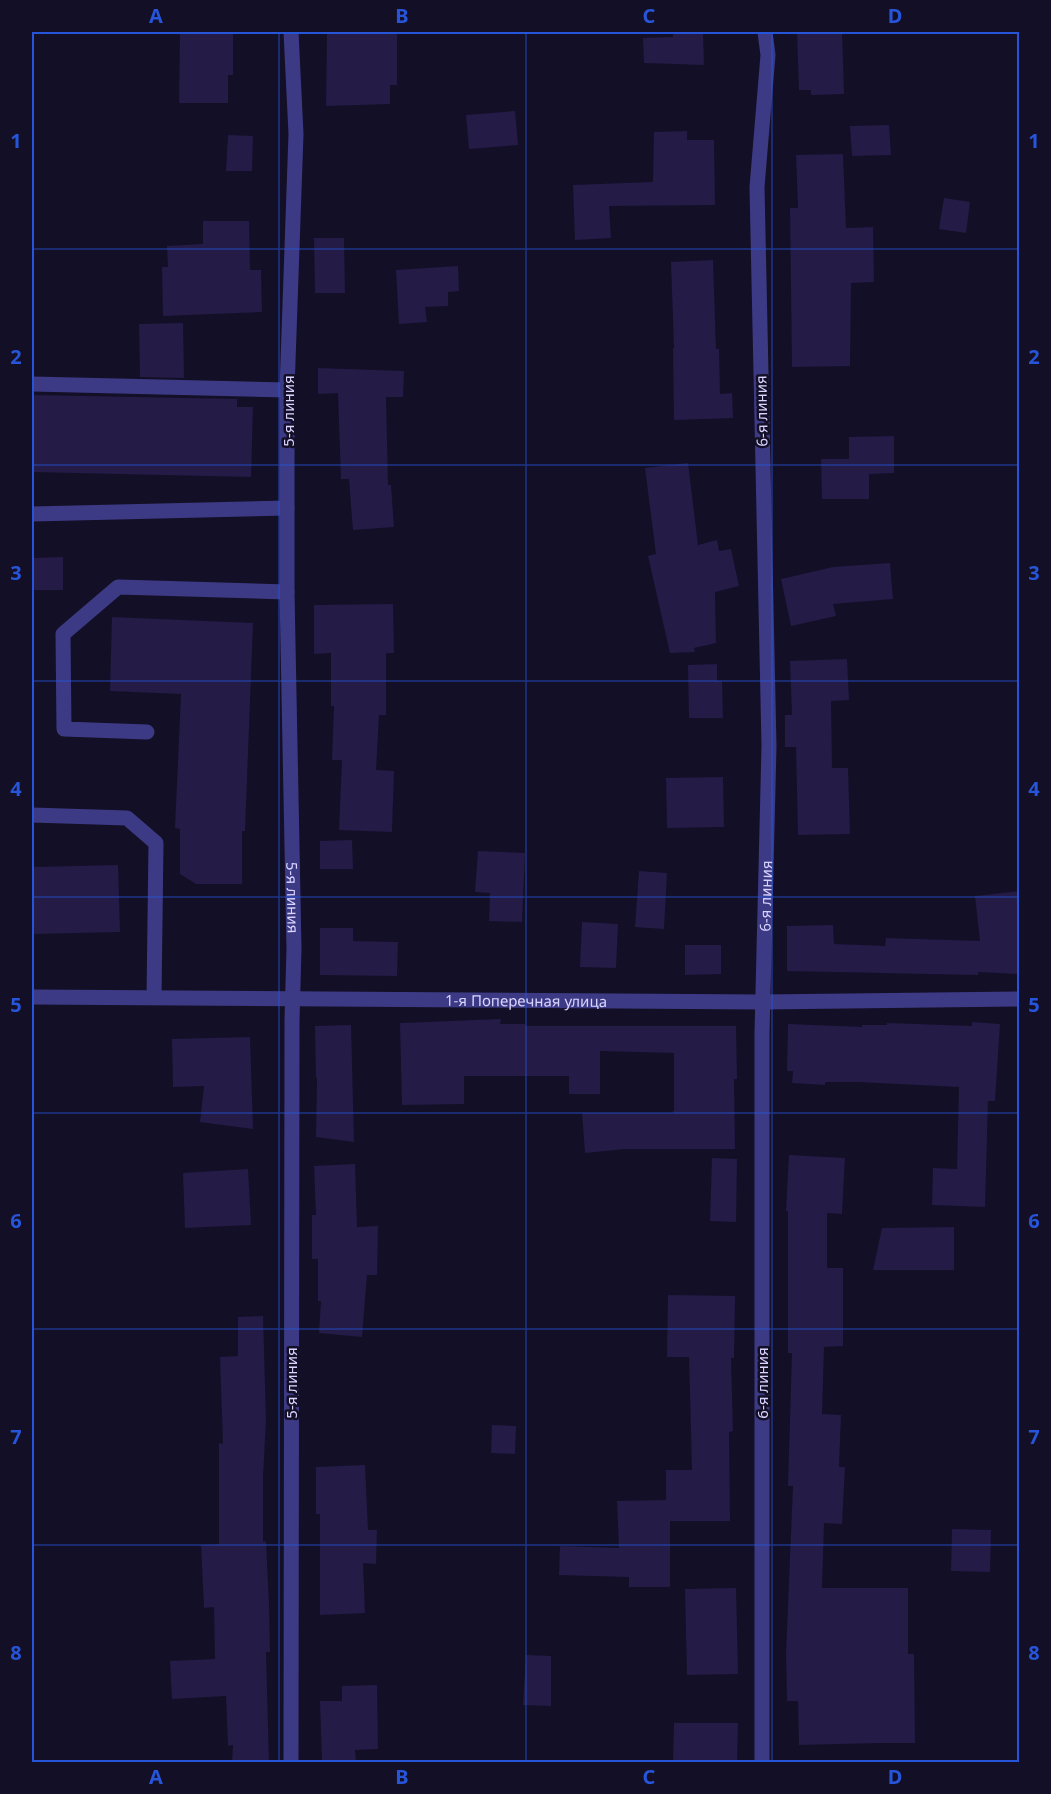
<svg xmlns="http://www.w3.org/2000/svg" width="1051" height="1794" viewBox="0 0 1051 1794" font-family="'Noto Sans',sans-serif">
	<rect width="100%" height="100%" fill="#130f26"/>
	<g fill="#241b47">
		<path d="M180 32H233V75H228V103H179Z"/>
		<path d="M327 32H397V85H390V104L326 106Z"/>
		<path d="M673 32H703L704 65 644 63 643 38 673 37Z"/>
		<path d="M797 32H842L844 94 811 95V90H799Z"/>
		<path d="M515 111 518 145 469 149 466 115Z"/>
		<path d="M889 125 891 155 852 156 850 126Z"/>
		<path d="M687 131V140H714L715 205 609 206 611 238 575 240 573 185 653 182 654 132Z"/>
		<path d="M228 135 253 136 252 171H226Z"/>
		<path d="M843 154 846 228 873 227 874 282 851 283 850 366 792 367 790 208H798L796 155Z"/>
		<path d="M944 198 970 202 966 233 939 229Z"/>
		<path d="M203 221H249L250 270H261L262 312 163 316 162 267H168L167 246 203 244Z"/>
		<path d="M314 238H344L345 293H315Z"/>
		<path d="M713 260 716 349H719L720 394 732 393 733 418 674 420 673 348H674L671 262Z"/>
		<path d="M458 266 459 291 448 292V306L425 307 427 322 399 324 396 270Z"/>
		<path d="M183 323 184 378 140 377 139 324Z"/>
		<path d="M318 368 404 371 403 397H386L388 485H391L394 527 353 530 349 479H341L338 393 318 394Z"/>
		<path d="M32 395 237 399V407H253L251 477 32 472Z"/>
		<path d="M894 436V473L869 474V499H822L821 459H849V437Z"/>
		<path d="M688 463 698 545 717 540 719 551 731 549 739 586 715 592 716 643 694 648 695 652 670 653 648 556 656 554 645 468Z"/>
		<path d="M63 557V590H32V558Z"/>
		<path d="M890 563 893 599 833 604 836 616 791 626 781 579 833 567Z"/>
		<path d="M393 604 394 653H386V715H379L376 770 394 771 392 832 339 830 342 760H332L334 706H331V653L314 654V605Z"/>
		<path d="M112 617 253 623 245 831H242V884H196L180 874V829L175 828 181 694 110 691Z"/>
		<path d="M847 659 849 700 831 701 832 768H848L850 834 798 835 796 747H785V715H792L790 661Z"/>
		<path d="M717 664V681H722L723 718H689L688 665Z"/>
		<path d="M723 777 724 827 667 828 666 778Z"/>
		<path d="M352 840 353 869H320V841Z"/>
		<path d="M478 851 525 853 522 922 489 921 490 893 475 892Z"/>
		<path d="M118 865 120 932 32 934V867Z"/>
		<path d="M639 871 667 873 664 929 635 927Z"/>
		<path d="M1020 891 1018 974 978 972V975L787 971V926L833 925 834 944 885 946 886 938 980 941 975 896Z"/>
		<path d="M582 922 618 924 616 968 580 967Z"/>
		<path d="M320 928H353V941L398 942 397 976 320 975Z"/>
		<path d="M685 945H721V974L685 975Z"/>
		<path d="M501 1019 500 1024H525V1026H736L737 1079H734L735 1149H625L585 1153 582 1113H673V1111H674V1053L600 1051V1094H569V1076H464V1104L402 1105 400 1023Z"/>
		<path d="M972 1022 1000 1024 995 1101H988L985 1207 932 1205 933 1168 957 1169 959 1087 858 1082H825V1085L792 1083 793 1071H787L788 1024 862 1027V1025H887V1023L972 1026Z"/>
		<path d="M351 1025 354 1142 316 1137 317 1078H316L315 1026Z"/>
		<path d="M250 1037 253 1129 200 1122 204 1086 173 1087 172 1039Z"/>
		<path d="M789 1155 845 1158 842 1214 827 1213V1268H843V1346L824 1347 822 1414 841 1415 839 1467H845L842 1524 824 1523 822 1588H908V1654H914L915 1743H880L799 1745 798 1701H787L786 1653 793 1486H788L792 1353H788V1211H786Z"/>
		<path d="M712 1158 737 1159 736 1222 710 1221Z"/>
		<path d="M355 1164 357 1227 378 1226 377 1275H367L362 1337 319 1333 321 1301H318V1259H312V1215H316L314 1166Z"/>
		<path d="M248 1169 251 1225 185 1228 183 1173Z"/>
		<path d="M954 1227V1270H873L882 1228Z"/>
		<path d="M668 1295 735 1296 734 1358H731L733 1431 729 1432 730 1521H670V1587H629V1577L559 1575 560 1546 619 1548 617 1501 666 1500V1470H692L689 1357H667Z"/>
		<path d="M263 1316 266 1419 263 1478V1542L266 1541 269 1604 270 1652H266L269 1762H232L233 1745 228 1746 226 1696 172 1699 170 1661 215 1659 214 1607 204 1608 201 1545 219 1544V1443L223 1444 220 1357 238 1356V1317Z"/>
		<path d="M492 1425 516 1426 515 1454 491 1453Z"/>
		<path d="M365 1465 368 1530H377L376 1564 363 1563 365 1613 320 1615V1514H316V1467Z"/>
		<path d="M952 1529 991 1530 990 1572 951 1571Z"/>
		<path d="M736 1588 738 1674 687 1675 685 1589Z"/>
		<path d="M526 1655 551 1656V1706L523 1705Z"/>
		<path d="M377 1685 378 1749 355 1750 356 1762H322L320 1701H342V1686Z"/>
		<path d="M674 1723H738L737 1762H673Z"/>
	</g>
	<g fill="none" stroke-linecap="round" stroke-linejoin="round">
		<g stroke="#3d3a85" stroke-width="15">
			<path id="s1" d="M291 32 296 134 287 390V592L294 949 292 1020 291 1762"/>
			<path d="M32 384 287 390"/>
			<path d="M32 514 287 508"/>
			<path d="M147 732 64 729 63 634 118 587 287 592"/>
			<path d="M32 815 127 818 156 843 154 997"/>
			<path id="s2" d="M32 997 762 1002 1020 999"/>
			<path id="s3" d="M762 1762V1033L769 746 757 187 768 55 765 32"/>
		</g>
	</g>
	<path fill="none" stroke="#2655da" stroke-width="1.5" stroke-opacity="0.55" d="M279 32V1762M526 32V1762M772 32V1762M32 249H1020M32 465H1020M32 681H1020M32 897H1020M32 1113H1020M32 1329H1020M32 1545H1020"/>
	<g text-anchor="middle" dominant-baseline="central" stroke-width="5" stroke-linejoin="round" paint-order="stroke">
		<g font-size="15" fill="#d9d4ff" stroke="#130f26">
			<text transform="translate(288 411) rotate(-90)">5-я линия</text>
			<text transform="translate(761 411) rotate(-91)">6-я линия</text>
			<text stroke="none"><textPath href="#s1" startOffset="866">5-я линия</textPath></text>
			<text stroke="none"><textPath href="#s3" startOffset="866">6-я линия</textPath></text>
			<text stroke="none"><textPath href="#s2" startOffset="494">1-я Поперечная улица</textPath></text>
			<text transform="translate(291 1383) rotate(-90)">5-я линия</text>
			<text transform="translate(762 1383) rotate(-90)">6-я линия</text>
		</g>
	</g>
	<rect width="1051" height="1794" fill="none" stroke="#130f26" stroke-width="66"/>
	<rect x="33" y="33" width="985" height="1728" fill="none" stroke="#2655da" stroke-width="2"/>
	<g font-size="20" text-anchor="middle" font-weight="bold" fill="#2655da">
		<text x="156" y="23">A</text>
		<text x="402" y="23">B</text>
		<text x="649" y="23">C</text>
		<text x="895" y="23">D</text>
		<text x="16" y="148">1</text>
		<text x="1034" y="148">1</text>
		<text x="16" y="364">2</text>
		<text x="1034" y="364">2</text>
		<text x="16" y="580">3</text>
		<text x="1034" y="580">3</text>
		<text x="16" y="796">4</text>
		<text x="1034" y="796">4</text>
		<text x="16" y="1012">5</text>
		<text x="1034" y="1012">5</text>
		<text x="16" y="1228">6</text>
		<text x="1034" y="1228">6</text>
		<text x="16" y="1444">7</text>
		<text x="1034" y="1444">7</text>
		<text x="16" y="1660">8</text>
		<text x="1034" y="1660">8</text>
		<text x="156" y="1784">A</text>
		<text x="402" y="1784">B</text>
		<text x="649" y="1784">C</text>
		<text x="895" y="1784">D</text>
	</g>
</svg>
